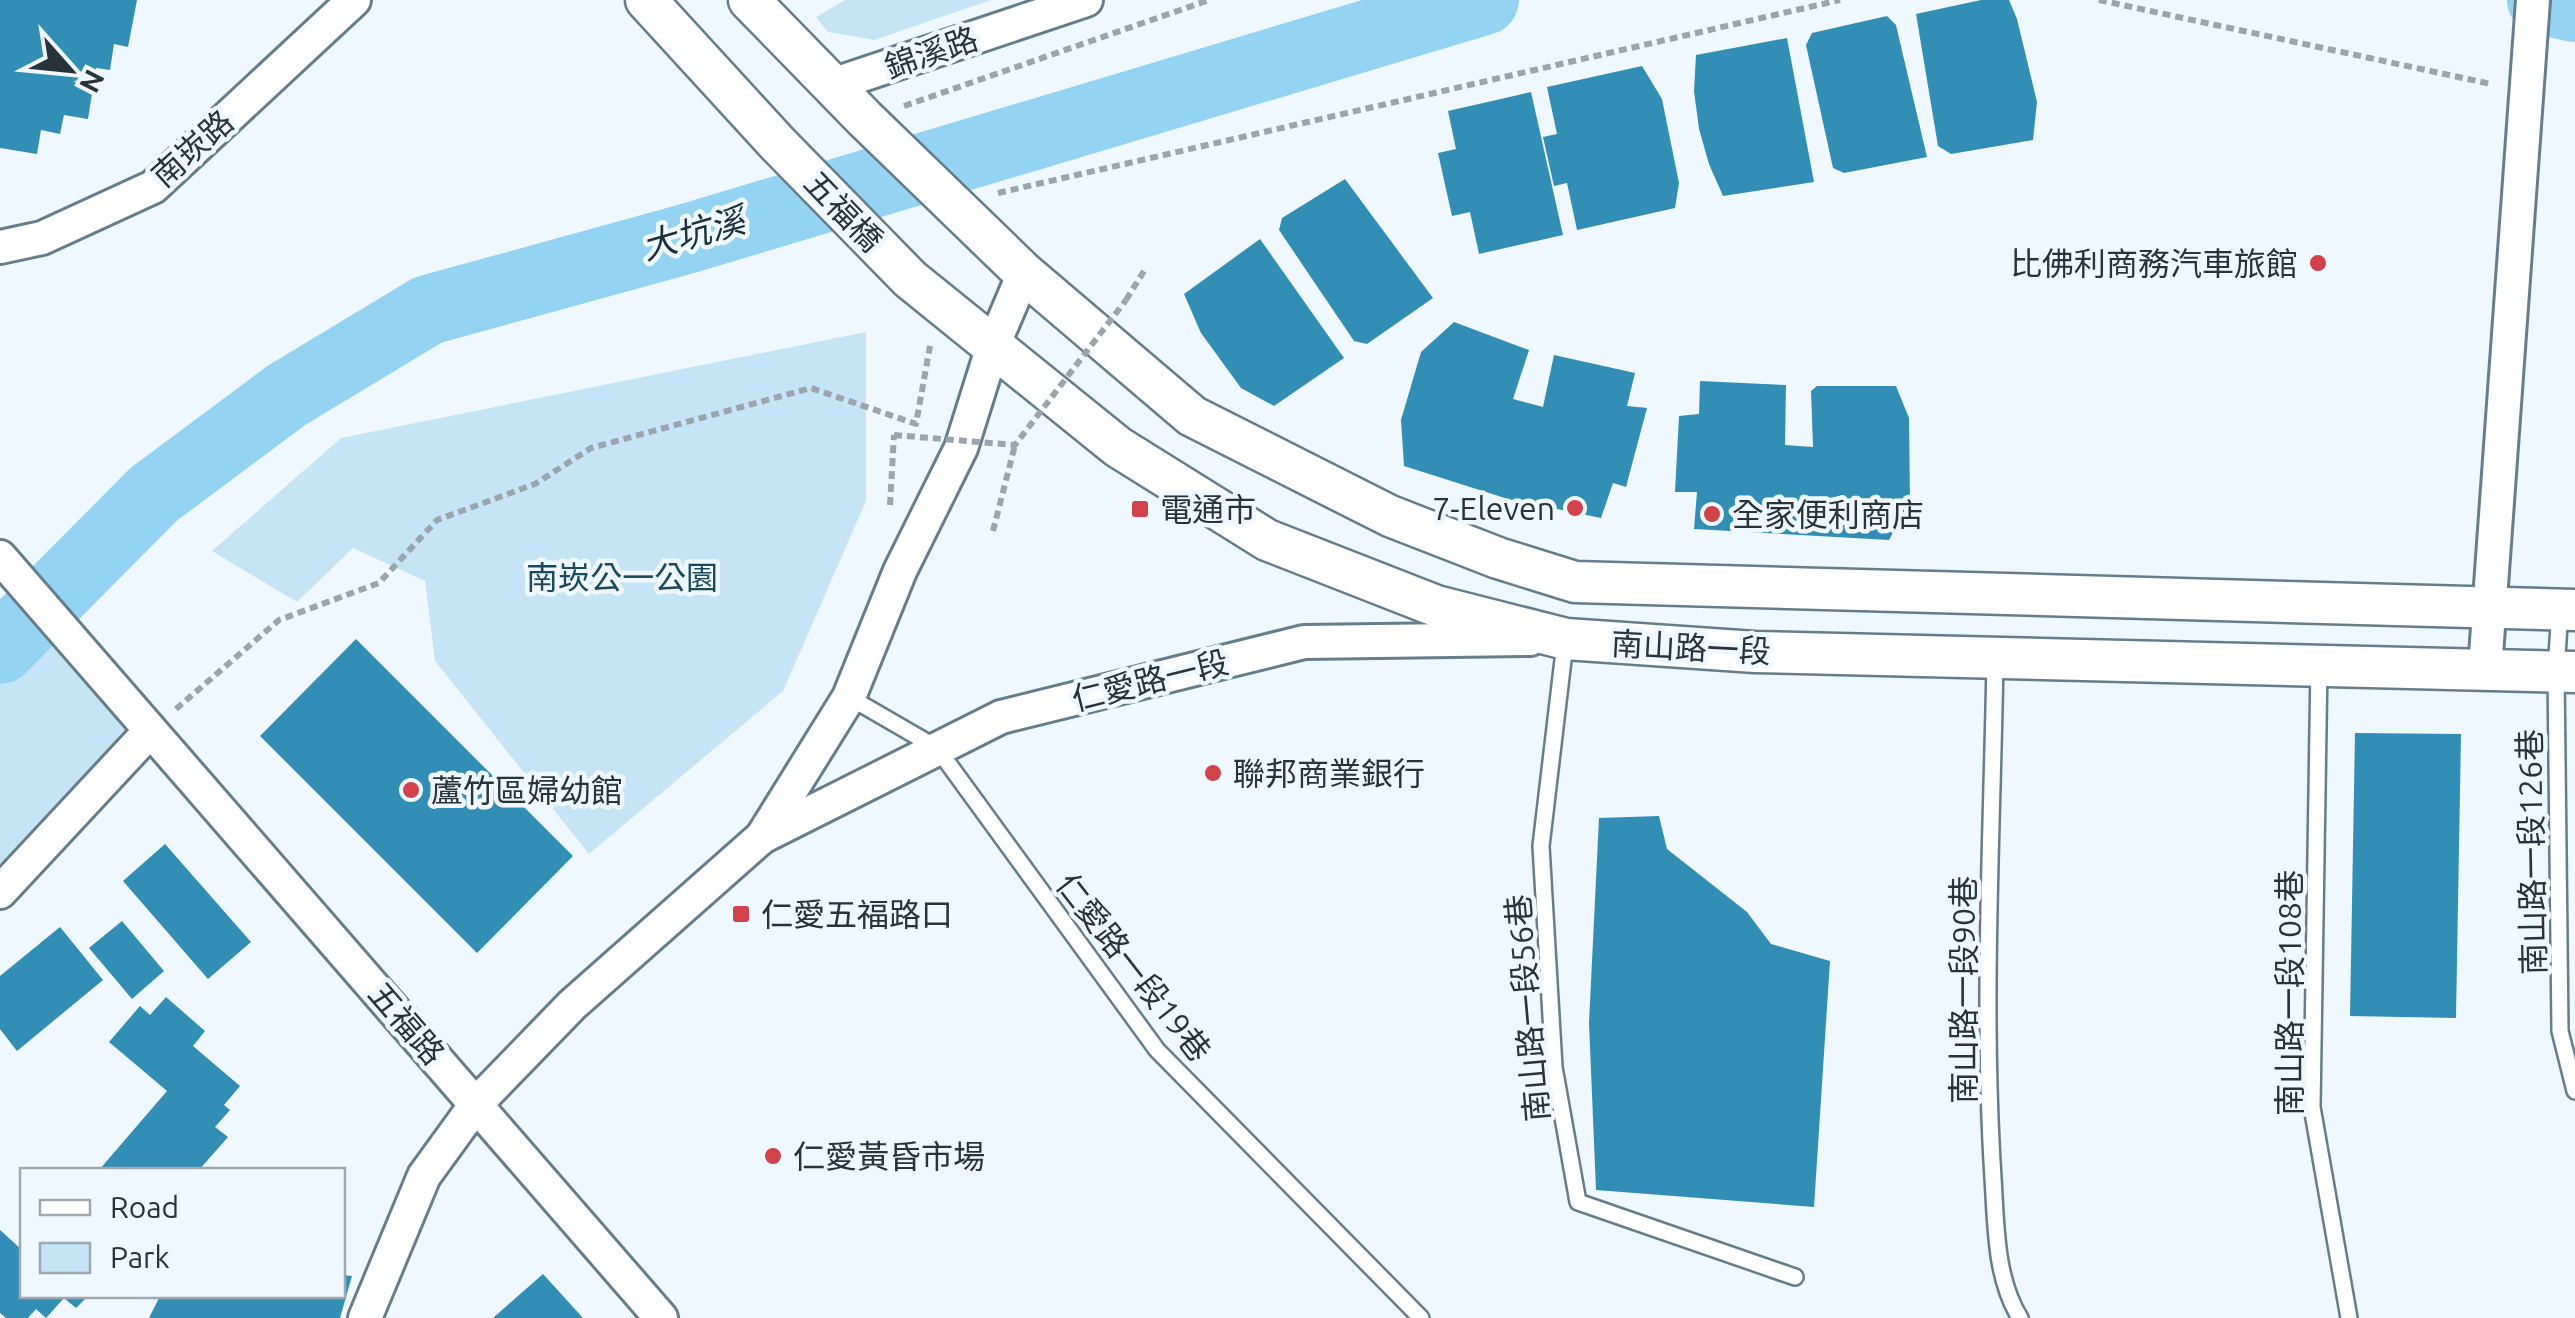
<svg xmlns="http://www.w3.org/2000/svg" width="2575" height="1318" viewBox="0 0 2575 1318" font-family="Ubuntu,'Noto Sans TC',sans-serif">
	<rect width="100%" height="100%" fill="#eef8fe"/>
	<g fill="#c5e5f6">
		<path d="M845 0H991L874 40 828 32 816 17Z"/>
		<path d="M866 332V501L783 691 589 854 435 661 425 581 353 548 297 602 212 551 341 438Z"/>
		<path d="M44 605 150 731 0 892V653Z"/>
	</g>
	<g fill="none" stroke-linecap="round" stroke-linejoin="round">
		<path stroke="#75a3bb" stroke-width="11" d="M0 645 3 646"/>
		<g stroke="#95d3f3" stroke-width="70">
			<path d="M2542 0 2575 7"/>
			<path d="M0 649 154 494 287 395 428 310 686 239 1484 0"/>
		</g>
	</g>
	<g fill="#338eb6">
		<path d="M0 0H137L128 47 114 44 110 70 96 68 88 119 64 115 60 134 41 130 37 154 0 148Z"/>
		<path d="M1981 0H2009L2017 19 2037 102 2033 140 1951 154 1938 146 1916 14Z"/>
		<path d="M1887 16 1896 25 1927 157 1844 173 1833 168 1806 45 1812 33Z"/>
		<path d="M1787 38 1814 182 1723 196 1709 164 1699 129 1694 91 1696 55Z"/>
		<path d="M1642 66 1662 99 1679 183 1675 208 1577 230 1567 183 1554 186 1543 137 1557 134 1547 87Z"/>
		<path d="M1531 92 1563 235 1479 254 1470 212 1452 216 1438 153 1456 149 1448 111Z"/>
		<path d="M1345 179 1433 298 1367 344 1354 341 1279 230 1282 218Z"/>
		<path d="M1260 239 1344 358 1274 406 1241 388 1201 333 1184 294Z"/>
		<path d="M1454 322 1529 350 1513 399 1543 407 1554 355 1635 373 1627 406 1647 408 1626 487 1613 483 1601 518 1508 499 1404 466 1401 420 1421 352Z"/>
		<path d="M1700 381 1786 385 1785 445 1813 447 1811 391 1817 386H1896L1909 418 1910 500 1889 540 1694 529 1697 492H1675L1679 416 1699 414Z"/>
		<path d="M356 639 573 856 477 953 260 736Z"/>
		<path d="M2355 733 2461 734 2456 1018 2350 1016Z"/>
		<path d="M1659 816 1667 849 1747 912 1771 944 1830 961 1814 1207 1596 1190 1589 1023 1599 818Z"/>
		<path d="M165 844 251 942 208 979 123 881Z"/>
		<path d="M122 921 164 971 132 999 89 948Z"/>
		<path d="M60 927 103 980 17 1051 0 1029V976Z"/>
		<path d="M166 997 205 1031 193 1046 240 1086 224 1105 230 1110 215 1127 228 1137 199 1170H99L167 1091 109 1042 140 1006 150 1015Z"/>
		<path d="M0 1230 22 1250V1296H88L76 1308 64 1298 46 1318 36 1309 28 1318H6L0 1313Z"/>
		<path d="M543 1274 583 1318H493Z"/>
		<path d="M342 1275 352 1276 340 1318H149L160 1296H342Z"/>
	</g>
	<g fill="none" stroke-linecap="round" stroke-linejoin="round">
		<defs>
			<g id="service">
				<path d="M2560 610 2556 671 2560 1031 2575 1091"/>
				<path d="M1565 643 1541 846 1554 1067 1578 1202 1795 1277"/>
				<path d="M1995 661C1992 833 1982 1006 1993 1178 1996 1224 1995 1278 2020 1318"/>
				<path d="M2319 665 2312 1107 2349 1318"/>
				<path d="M849 697 937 748 1157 1050 1421 1318"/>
			</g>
			<g id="minor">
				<path d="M832 85 1086 0"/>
				<path d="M0 247 42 238 153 187 354 0"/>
				<path d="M0 557 661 1318"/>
				<path d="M2485 669 2533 0"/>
				<path d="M762 837 849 697 900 571 961 448 993 346 1024 273"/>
				<path d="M0 892 150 731"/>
				<path d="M365 1318 424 1176 477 1103 572 1005 762 837 1001 717 1304 642 1530 639"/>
			</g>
			<g id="tertiary">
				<path d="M646 0 777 143 910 279 1118 447 1267 540 1436 606 1566 639 1755 652 2575 672"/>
				<path d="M749 0 865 119 1024 273 1192 416 1390 516 1498 558 1575 582 2575 610"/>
			</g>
		</defs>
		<use href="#service" stroke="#667e8b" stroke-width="20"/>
		<use href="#minor" stroke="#667e8b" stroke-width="38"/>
		<use href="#tertiary" stroke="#667e8b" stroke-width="45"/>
		<g stroke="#9ba5ab" stroke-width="6" stroke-dasharray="8 5" stroke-linecap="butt">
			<path d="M2099 0 2491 84"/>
			<path d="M904 106 1209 0"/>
			<path d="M998 193 1840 0"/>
			<path d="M1126 300 1144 271"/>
			<path d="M890 505 894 435"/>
			<path d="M993 531 1015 445"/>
			<path d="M176 709 279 620 379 583 437 520 535 484 591 448 811 388 916 424 930 346"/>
		</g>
		<use href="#service" stroke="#fff" stroke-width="15"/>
		<use href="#minor" stroke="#fff" stroke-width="32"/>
		<use href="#tertiary" stroke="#fff" stroke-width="40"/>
		<path stroke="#9ba5ab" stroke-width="6" stroke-dasharray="8 5" stroke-linecap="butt" d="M894 435 1015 445 1126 300"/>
	</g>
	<g fill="#d2424b" stroke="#eef8fe" stroke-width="4">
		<circle cx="2318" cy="263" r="10"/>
		<circle cx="1575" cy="508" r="10"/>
		<rect x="1130" y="499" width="20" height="20" rx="5"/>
		<circle cx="1712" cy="514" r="10"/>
		<circle cx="1213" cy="773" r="10"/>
		<circle cx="411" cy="790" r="10"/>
		<rect x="731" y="904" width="20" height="20" rx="5"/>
		<circle cx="773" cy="1156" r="10"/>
	</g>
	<g text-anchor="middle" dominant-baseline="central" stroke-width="9" stroke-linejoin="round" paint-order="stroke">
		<g font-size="32" fill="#293339" stroke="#eef8fe">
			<text transform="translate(931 52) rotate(-19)">錦溪路</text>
			<text transform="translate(192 148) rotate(-42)">南崁路</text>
			<text transform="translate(844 211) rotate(46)">五福橋</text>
			<text transform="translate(1691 647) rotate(3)">南山路一段</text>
			<text transform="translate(1150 680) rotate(-14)">仁愛路一段</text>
			<text transform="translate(2531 852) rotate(-91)">南山路一段126巷</text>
			<text transform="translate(1134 967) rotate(52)">仁愛路一段19巷</text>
			<text transform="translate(1963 990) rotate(-90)">南山路一段90巷</text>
			<text transform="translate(2289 993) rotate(-90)">南山路一段108巷</text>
			<text transform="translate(1527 1008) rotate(-95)">南山路一段56巷</text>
			<text transform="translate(407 1023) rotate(49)">五福路</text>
		</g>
		<g font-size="32" fill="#293339" stroke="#eef8fe" text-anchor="start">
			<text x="2298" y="263" text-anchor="end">比佛利商務汽車旅館</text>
			<text x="1555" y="508" text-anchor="end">7-Eleven</text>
			<text x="1160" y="509">電通市</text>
			<text x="1732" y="514">全家便利商店</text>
			<text x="1233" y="773">聯邦商業銀行</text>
			<text x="431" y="790">蘆竹區婦幼館</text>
			<text x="761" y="914">仁愛五福路口</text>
			<text x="793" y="1156">仁愛黃昏市場</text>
		</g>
		<g font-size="32" fill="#194a60" stroke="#eef8fe">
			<text x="622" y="577">南崁公一公園</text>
		</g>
		<g font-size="35" font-style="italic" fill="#1d313b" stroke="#eef8fe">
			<text transform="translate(693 233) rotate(-16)">大坑溪</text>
		</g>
	</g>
	<rect x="20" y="1168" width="325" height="130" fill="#eef8fe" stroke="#9fa9af" stroke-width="2.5"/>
	<rect x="40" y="1200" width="50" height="15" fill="#ffffff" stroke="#9fa9af" stroke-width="2.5"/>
	<text x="110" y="1218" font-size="30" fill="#293339">Road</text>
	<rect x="40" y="1243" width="50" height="30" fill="#c5e5f6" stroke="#9fa9af" stroke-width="2.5"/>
	<text x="110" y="1268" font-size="30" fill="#293339">Park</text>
	<g transform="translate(70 70) rotate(117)" stroke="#eef8fe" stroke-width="8" paint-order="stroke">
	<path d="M0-8L18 38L0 25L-18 38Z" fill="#293339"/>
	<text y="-15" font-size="28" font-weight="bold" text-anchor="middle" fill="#293339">N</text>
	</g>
</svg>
